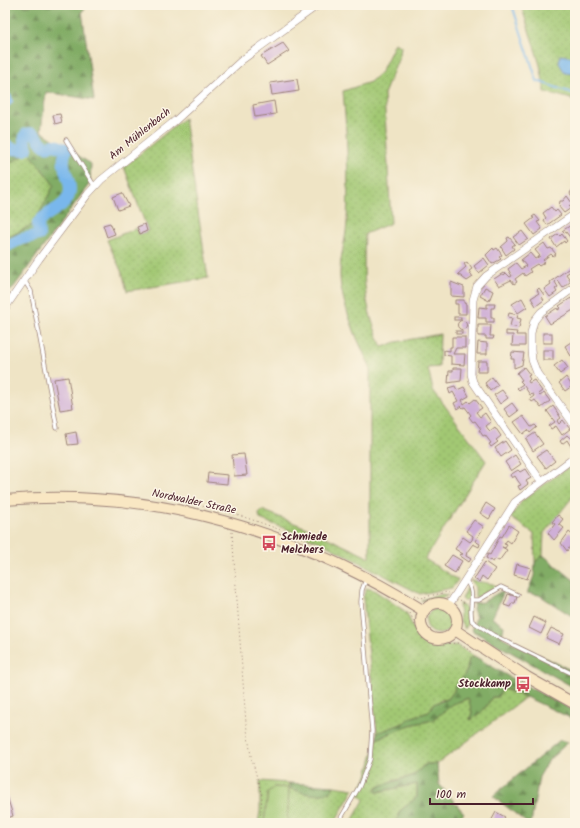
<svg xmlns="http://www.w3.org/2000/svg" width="580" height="828" viewBox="0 0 580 828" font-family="Kalam,sans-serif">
	<defs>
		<pattern id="grass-dots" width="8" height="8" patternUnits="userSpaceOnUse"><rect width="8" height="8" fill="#a2c873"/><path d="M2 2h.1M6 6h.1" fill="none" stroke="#8dab64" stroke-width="1.8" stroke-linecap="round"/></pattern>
		<pattern id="forest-firs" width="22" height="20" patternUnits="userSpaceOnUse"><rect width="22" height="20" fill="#81ac65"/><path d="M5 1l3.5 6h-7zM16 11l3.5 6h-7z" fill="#6c8b53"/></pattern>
	</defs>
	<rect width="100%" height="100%" fill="#fcf5e5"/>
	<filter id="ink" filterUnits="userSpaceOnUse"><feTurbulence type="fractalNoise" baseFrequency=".025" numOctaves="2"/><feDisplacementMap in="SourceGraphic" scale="8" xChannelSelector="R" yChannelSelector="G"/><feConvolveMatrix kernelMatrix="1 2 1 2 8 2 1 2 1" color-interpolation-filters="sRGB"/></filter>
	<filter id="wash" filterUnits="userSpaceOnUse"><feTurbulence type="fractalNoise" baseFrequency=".012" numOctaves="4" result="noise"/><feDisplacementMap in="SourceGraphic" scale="16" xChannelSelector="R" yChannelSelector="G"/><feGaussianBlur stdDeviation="0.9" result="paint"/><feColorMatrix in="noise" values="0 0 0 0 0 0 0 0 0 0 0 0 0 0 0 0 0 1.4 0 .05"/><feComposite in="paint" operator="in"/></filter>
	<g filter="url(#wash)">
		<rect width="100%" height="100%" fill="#efe4c5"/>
		<g fill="url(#grass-dots)" stroke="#76744f">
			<path d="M521 5H575V100L545 92 540 65Z"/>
			<path d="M395 43 401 46 400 55 384 94 391 223 365 234C363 280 363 304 382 347L396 342 440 334 439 367 428 368 433 390 486 461 425 559 458 580 452 588 420 594 320 542 260 519 259 514 262 510 309 529 370 558V366C358 343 341 302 340 277 339 259 346 240 347 222 349 179 347 135 343 91L370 82 381 72Z"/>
			<path d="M184 118 208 278 127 291 123 275 107 240 137 228 139 234 148 231 124 167Z"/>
			<path d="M29 152 54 185 34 224 5 239V166Z"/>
			<path d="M575 462V494L544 533 543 555 535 562 534 534 510 517 523 500Z"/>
			<path d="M470 580 493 584 497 587 475 598V587Z"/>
			<path d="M366 588 374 590 406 612 414 629 423 642 434 646 456 645 476 657 469 659 467 670 462 679 455 685 454 691 448 699 440 700 429 712 409 718 404 723 377 733 363 598Z"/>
			<path d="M467 588 469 589 471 596 465 601 462 599Z"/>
			<path d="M442 594 448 595C442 600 428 603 421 600Z"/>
			<path d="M459 603 470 611 467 615 469 621 465 629 460 621Z"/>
			<circle cx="439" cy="621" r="13"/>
			<path d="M503 689 526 697 437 764H426L412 776 392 781 377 792 417 784V797L400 811 396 823H351L364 800 358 793 366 779 377 739 410 725 432 720 453 704 469 698 472 712 470 719 486 707 492 697H497Z"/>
			<path d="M260 781 289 783V788C304 792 317 798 331 791L334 786 354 789 334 823H287L289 788 274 787 268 793 264 823H258L260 811Z"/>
		</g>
		<g fill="url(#forest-firs)" stroke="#666648">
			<path d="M5 5H90L82 11 94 100 46 92 41 131 91 164 90 183 11 291 5 289V239L34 224 54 185 29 152 5 166Z"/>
			<path d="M543 555 575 581V618L539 595 527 593 534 576 535 562Z"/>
			<path d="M501 591 504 592 492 618 504 626 502 637 575 672V688L471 630 476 618 473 609 474 603 483 602Z"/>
			<path d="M476 657 511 678 575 711V720L515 692 503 689 497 697H492C486 708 481 714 470 720L472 712 468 698 453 704 433 720 410 725 377 739V733L404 723 409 718 429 712 433 704 448 699 454 691 455 685 462 679 467 670 469 658Z"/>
			<path d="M560 740 568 742 549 760 539 777 531 823H527L493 796Z"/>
			<path d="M426 764H437L439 784 464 813 456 823H396L400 811 417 797V784L376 792V788L379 786 412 776Z"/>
			<path d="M289 783 334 786 331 791C317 798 303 793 289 788Z"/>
		</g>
		<path fill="#a2c873" stroke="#76744f" d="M274 787 289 788 287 823H264L268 793Z"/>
		<path fill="#79b7ec" stroke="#626b8c" d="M560 55 575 57V74L565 73 559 63Z"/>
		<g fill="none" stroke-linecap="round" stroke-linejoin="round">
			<path stroke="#79b7ec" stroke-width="2" d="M512 5 537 81 575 94"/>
			<g stroke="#79b7ec" stroke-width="12">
				<path d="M5 97 7 100 5 102"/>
				<path d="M5 144 13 149 25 150 27 148 24 140 26 134C38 130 37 141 45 146 49 148 51 145 55 145 58 146 62 148 67 149 55 169 80 184 65 202 59 209 46 213 38 223L39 235 21 239 5 247"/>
			</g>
		</g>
		<g id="blocks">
			<g fill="#cfafd7">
				<path d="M283 43 289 51 267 65 261 56Z"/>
				<path d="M297 79 299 91 272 95 270 83Z"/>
				<path d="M274 101 276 114 255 117 253 105Z"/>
				<path d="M60 114 62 122 55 124 53 115Z"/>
				<path d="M575 186V201L570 193Z"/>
				<path d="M122 193 129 206 118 210 113 197Z"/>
				<path d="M567 196 572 203 569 206 571 208 564 213 559 207 560 201H563Z"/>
				<path d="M551 207 555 212 557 210 561 215 547 225 544 220 546 218 543 213Z"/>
				<path d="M535 215 540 221 537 222 542 229 534 235 526 224 534 218 532 217Z"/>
				<path d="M110 223 115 234 107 237 103 225Z"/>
				<path d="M145 224 147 231 140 234 137 227Z"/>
				<path d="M571 225 575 228V238L572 240 566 232 564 233 562 231Z"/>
				<path d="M522 231 528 239 519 245 513 237Z"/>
				<path d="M558 234 560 236 562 234 567 241 565 243 564 241 556 247 551 239Z"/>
				<path d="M509 237 515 244 512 246 514 249 506 255 501 247 508 241 507 238Z"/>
				<path d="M544 243 548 249 551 248 556 254 553 256 551 254 543 260 545 262 539 266 537 264 529 269 531 272 525 276 523 273 515 279 517 282 514 284 511 280 499 286 494 279 503 273 504 275 506 273 510 277 512 276 508 269 516 263 521 269 526 266 521 260 530 253 535 259 540 256 535 250Z"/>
				<path d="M493 248 494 250 497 248 502 255 499 257 501 259 492 264 486 255Z"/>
				<path d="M484 258 489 265 479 273 474 266Z"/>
				<path d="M467 262 472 269 469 271 473 277 467 281 458 274 466 267 464 264Z"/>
				<path d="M575 264V276L571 271 566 274 571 281 563 288 557 280 555 282 558 287 555 289 557 292 550 297 544 289 551 284 550 282Z"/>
				<path d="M451 282 464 287V297L451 296Z"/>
				<path d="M485 287 493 291 489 301 480 296Z"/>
				<path d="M539 288 544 295 542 297 544 300 536 306 531 298 539 293 537 290Z"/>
				<path d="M522 298 527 307 518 313 512 304Z"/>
				<path d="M571 298 572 300 575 298V309L550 324 545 316 557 308 558 310 561 308 559 306Z"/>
				<path d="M455 300H464V303L466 304V314H458V304H455Z"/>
				<path d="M487 304H495L494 308H491V318H494V322H486V318H478L479 307 487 308Z"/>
				<path d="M509 313 518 315 517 318 521 319 519 328 510 326 512 318 508 317Z"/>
				<rect x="454" y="317" width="7" height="3"/>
				<circle cx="462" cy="325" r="4.5"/>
				<path d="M478 325H491L490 336H494L493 339H486V336H478Z"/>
				<rect x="456" y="331" width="6" height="3"/>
				<path d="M506 331 517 332 516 335H525V346H512L513 335H506Z"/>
				<rect x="543" y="333" width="9" height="10"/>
				<path d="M452 337H465V348H456L453 354H465L464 365 451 364V356L444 355V350L450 351V347H452Z"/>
				<path d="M574 340 575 342V358L573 355 571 356 565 346Z"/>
				<path d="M478 342 487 343V354H477Z"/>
				<rect x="543" y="350" width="10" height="10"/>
				<path d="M512 352 524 353 522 365 514 368V359H511Z"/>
				<path d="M562 360 568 368 560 374 554 366Z"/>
				<path d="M478 361H487V372H477Z"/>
				<path d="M524 367 530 375 528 376 530 379 528 381 529 383 534 380 542 391 538 394 540 396 544 393 550 401 541 408 535 400 532 402 530 399 534 396 533 394 530 395 524 386 519 390 517 388 523 384 520 381 522 380 517 373Z"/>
				<path d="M453 368H462L461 381 448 383 449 371H453Z"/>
				<path d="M68 377 73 408 60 410 54 379Z"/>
				<path d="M492 377 498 385 490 391 485 383Z"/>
				<path d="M566 377 572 386 565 391 559 383Z"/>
				<path d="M455 386 457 390 464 387 469 396 462 400 464 404 468 401 470 403 475 399 482 408 476 412 480 417 485 413 491 422 486 426 488 429 490 431 495 427 501 436 496 440 498 442 491 447 489 444 491 443 485 435 483 436 479 430 481 429 475 421 473 422 469 417 471 415 465 407 463 408 461 406 457 409 454 403 458 401 453 392 450 394 448 388Z"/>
				<path d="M502 390 508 398 500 404 494 395Z"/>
				<path d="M512 403 518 411 510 417 504 409Z"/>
				<path d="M553 406 561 418 557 421 559 424 563 420 570 429 562 435 556 426 551 429 549 426 555 422 547 411Z"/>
				<path d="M523 416 531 427 535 425 537 427 530 433 528 430 523 434 514 422Z"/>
				<path d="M76 432 78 444 68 445 66 434Z"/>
				<path d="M535 433 543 444 533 451 526 439Z"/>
				<path d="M567 435 570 438 575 436V446L572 448 567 440 562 444 560 441Z"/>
				<path d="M505 441 511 450 501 457 495 448Z"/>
				<path d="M546 450 555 461 546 468 537 456Z"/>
				<path d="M244 454 247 475 234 476 232 455Z"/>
				<path d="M515 455 521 464 511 471 505 462Z"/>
				<path d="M525 469 531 478 526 481 528 484 520 490 518 486 521 485 518 481 515 476 512 478 510 475 518 470 520 472Z"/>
				<path d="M208 473 228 475 227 484 207 482Z"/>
				<path d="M486 503 495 509 489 519 480 513Z"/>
				<path d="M558 515 563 519 559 524 564 528 554 540 548 533 555 524 552 522Z"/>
				<path d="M474 520 484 527 475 541 480 544 479 547 473 544 467 552 466 556 471 559 469 562 459 555 463 554 455 549 463 537 470 542 472 540 473 536 466 531Z"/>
				<path d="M509 525 518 531 511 543 507 540 504 544 507 545 505 548 502 547 507 550 499 561 495 559 493 562 486 558 488 554 490 555 500 536 502 537Z"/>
				<path d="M569 532 575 537V545L574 547 571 545 567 551 561 543Z"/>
				<path d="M452 555 462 561 455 573 444 566Z"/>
				<path d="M485 562 495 569 487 580 482 576 479 582 474 579Z"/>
				<path d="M517 564 531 568 527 579 514 575Z"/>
				<path d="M508 594 517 597 515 603H512L510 607 504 605Z"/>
				<path d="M534 617 546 623 541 634 529 628Z"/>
				<path d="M551 628 564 634 559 644 546 638Z"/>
				<path d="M575 641V652L571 650Z"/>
				<path d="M7 796 13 816 5 819V797Z"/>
				<path d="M496 812 505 817 501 823H490Z"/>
			</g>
		</g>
	</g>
	<g filter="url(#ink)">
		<use href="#blocks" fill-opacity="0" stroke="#9c8278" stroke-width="1"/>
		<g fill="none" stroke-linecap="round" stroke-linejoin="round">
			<defs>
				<g id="lane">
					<path d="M66 140 95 187"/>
					<path d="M24 280 31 291 57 428"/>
					<path d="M465 580C477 592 468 606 472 621L493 635 575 675"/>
					<path d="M472 600H479L501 587 518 595"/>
					<path d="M338 823 359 787 370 759 372 731 361 602 362 590 366 579"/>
				</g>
				<g id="street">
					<path d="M575 287 541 312 534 321 531 333V350L532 360 537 373 575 426"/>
					<path d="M5 308 39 259 88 194 101 180 176 120 242 60 318 5"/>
					<path d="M541 481 473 382 471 374 473 300 477 286 486 276 573 215 575 217"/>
					<path d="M449 605 515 502 575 457"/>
				</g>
				<g id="secondary">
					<path d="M5 500C155 487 298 532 424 611"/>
					<circle cx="439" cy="621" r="18"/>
					<path d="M455 630 527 677 575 704"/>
				</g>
			</defs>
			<use href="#lane" stroke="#9c8278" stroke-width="5"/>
			<use href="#street" stroke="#9c8278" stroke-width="8"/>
			<use href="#secondary" stroke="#9c8278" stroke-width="12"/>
			<g stroke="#9c8278" stroke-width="1" stroke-dasharray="1 3" stroke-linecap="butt">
				<path d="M191 504C233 511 274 527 313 543"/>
				<path d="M232 532 246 723 251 756 262 796 260 823"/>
				<path d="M414 595 420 598 447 592 449 593"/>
				<path d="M460 600 466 604"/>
				<path d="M410 613 419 634 423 639 438 644 458 643 472 652"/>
			</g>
			<use href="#lane" stroke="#fff" stroke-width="3.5"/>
			<use href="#street" stroke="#fff" stroke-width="7"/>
			<use href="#secondary" stroke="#f9e7c3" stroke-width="10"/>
		</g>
	</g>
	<defs>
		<symbol id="bus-bare" viewBox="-9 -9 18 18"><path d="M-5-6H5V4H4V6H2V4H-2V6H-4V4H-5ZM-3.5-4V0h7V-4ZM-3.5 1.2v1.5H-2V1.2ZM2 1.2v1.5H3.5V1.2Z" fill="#d1495b" stroke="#fcf5e5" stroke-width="2.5" paint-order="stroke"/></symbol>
	</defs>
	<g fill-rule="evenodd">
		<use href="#bus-bare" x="258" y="532" width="22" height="22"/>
		<use href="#bus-bare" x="512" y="673" width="22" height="22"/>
	</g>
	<g text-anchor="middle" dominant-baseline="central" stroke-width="3" stroke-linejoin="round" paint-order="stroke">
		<g font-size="11" fill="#4a1f2b" stroke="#fcf5e5">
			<text transform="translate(140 134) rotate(-39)">Am Mühlenbach</text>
			<text transform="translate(194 502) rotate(12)">Nordwalder Straße</text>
		</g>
		<g font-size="11" font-weight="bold" fill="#4a1f2b" stroke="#fcf5e5" text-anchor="start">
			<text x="281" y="537">Schmiede<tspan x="281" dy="13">Melchers</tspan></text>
			<text x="511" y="684" text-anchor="end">Stockkamp</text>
		</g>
	</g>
	<rect width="580" height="828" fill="none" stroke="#fcf5e5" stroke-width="20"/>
	<path d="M430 798v6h103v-6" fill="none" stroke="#4a1f2b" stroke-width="2"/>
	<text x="436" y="798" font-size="12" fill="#4a1f2b" stroke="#fcf5e5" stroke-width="3" paint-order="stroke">100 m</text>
</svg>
